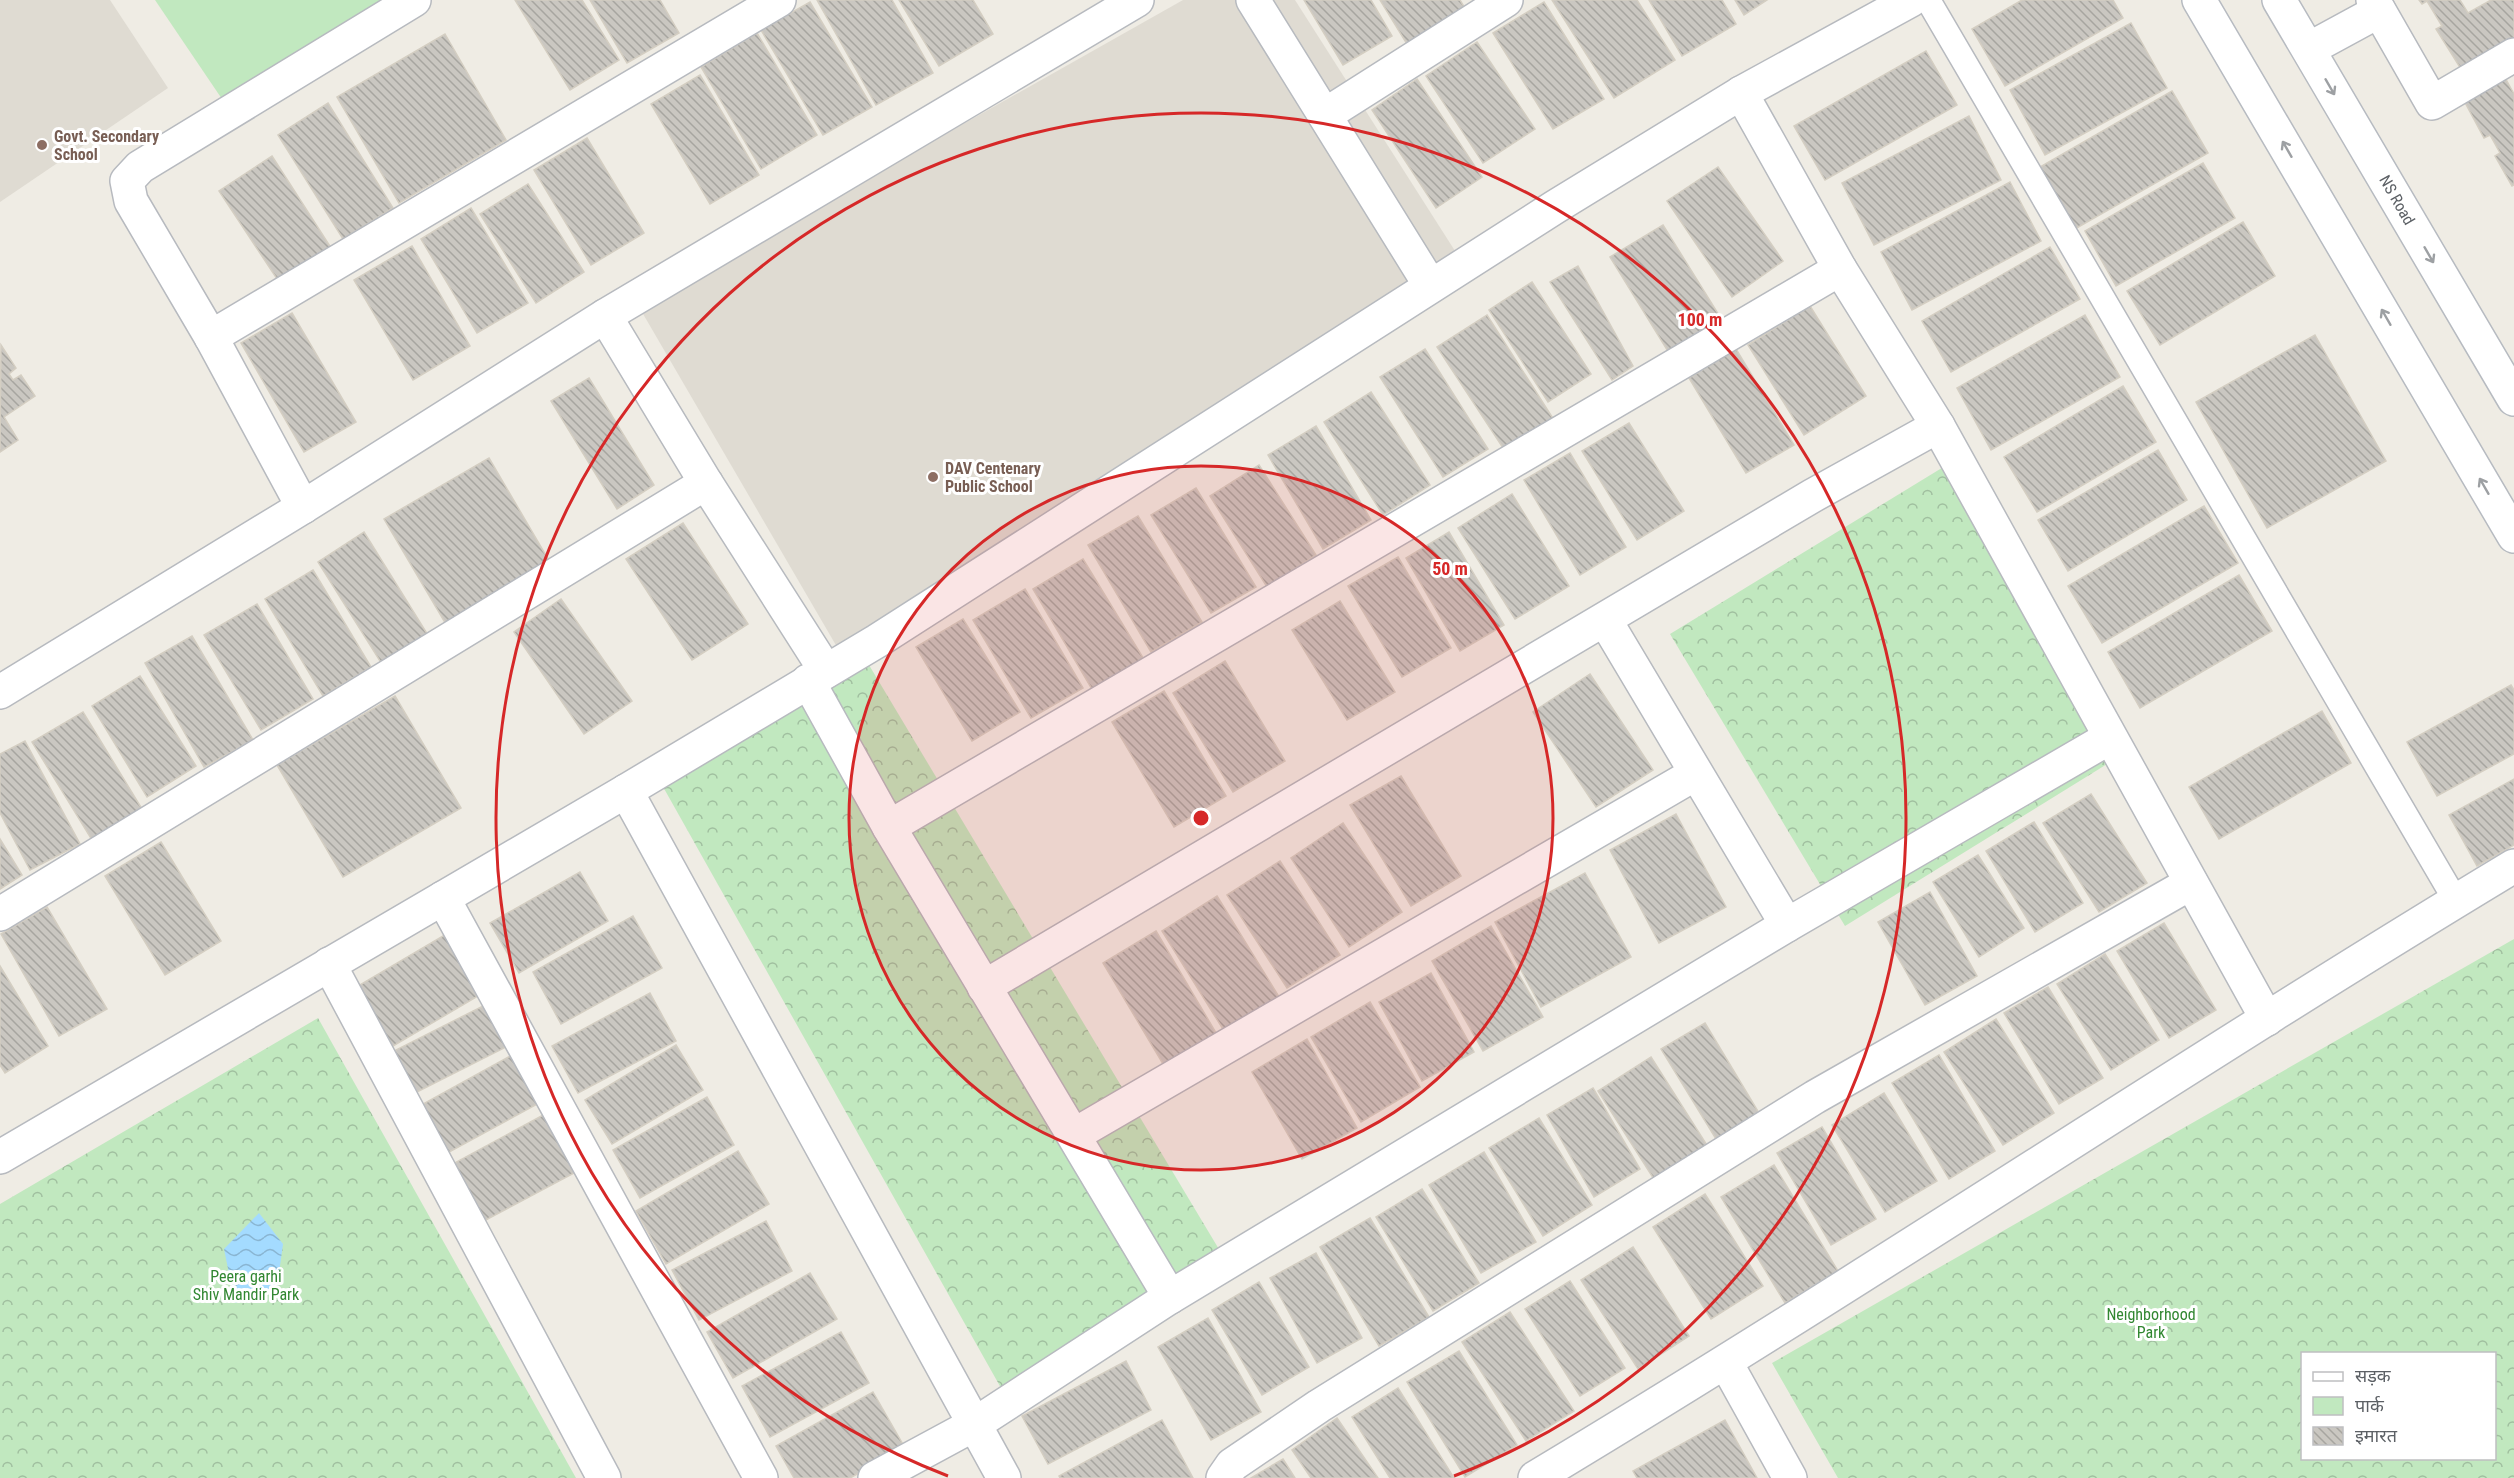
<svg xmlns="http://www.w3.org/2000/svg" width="2514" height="1478" viewBox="0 0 2514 1478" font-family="'Roboto Condensed','Noto Sans Devanagari',sans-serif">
	<defs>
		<pattern id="forest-crowns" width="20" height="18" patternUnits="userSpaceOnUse" patternTransform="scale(1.5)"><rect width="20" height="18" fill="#c1e8bf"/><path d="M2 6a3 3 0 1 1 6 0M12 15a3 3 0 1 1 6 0" fill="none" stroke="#a0bf9f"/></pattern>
		<pattern id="water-waves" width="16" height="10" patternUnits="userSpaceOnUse" patternTransform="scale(1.5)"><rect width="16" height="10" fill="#a4dbff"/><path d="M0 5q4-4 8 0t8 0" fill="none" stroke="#89b5d2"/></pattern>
		<pattern id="building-back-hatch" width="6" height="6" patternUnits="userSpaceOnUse" patternTransform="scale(1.5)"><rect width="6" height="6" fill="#cac7c1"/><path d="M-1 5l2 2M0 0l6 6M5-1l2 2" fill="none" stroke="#a7a5a0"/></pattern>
	</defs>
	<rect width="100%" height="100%" fill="#efece4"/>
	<g fill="#dfdbd2">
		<path d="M0 0H110L168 88 0 202Z"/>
		<path d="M1183 0H1295L1471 276 837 647 639 307Z"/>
	</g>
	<path fill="#c1e8bf" d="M155 0H392L226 105Z"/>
	<g fill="url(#forest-crowns)" fill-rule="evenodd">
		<path d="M1968 452 2133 748 1845 926 1670 634Z"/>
		<path d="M869 665 1235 1276 1010 1404 662 785Z"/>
		<path d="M2514 939V1478H1838L1772 1363ZM2302 1354H2494V1458H2302Z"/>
		<path d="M318 1018 576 1478H0V1204Z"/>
	</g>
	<path fill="url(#water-waves)" d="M259 1213 283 1244 277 1288 235 1303 224 1249Z"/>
	<g fill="url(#building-back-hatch)" stroke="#d4cec2" stroke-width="1.5">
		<path d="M515 0H582L619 60 570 90Z"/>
		<path d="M590 0H660L679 33 627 63Z"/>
		<path d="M817 0H892L933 73 876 105Z"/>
		<path d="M899 0H973L993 34 939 66Z"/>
		<path d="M1304 0H1371L1392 36 1343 65Z"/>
		<path d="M1380 0H1460L1468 13 1410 49Z"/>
		<path d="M1552 0H1637L1675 60 1614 98Z"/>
		<path d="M1649 0H1722L1736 24 1682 56Z"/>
		<path d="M1735 0H1767L1744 15Z"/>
		<path d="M2022 0H2113L2123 18 2005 86 1972 29Z"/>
		<path d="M2419 0H2460L2468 13 2491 0H2514V38L2461 69 2436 29 2442 26 2427 1 2422 4Z"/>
		<path d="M810 2 872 107 823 135 761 30Z"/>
		<path d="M1544 2 1604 99 1553 129 1493 33Z"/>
		<path d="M2131 23 2167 88 2045 155 2010 90Z"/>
		<path d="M757 33 817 135 761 169 701 67Z"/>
		<path d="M445 34 506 140 399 203 337 97Z"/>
		<path d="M1477 42 1535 129 1483 163 1426 76Z"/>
		<path d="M1926 51 1957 105 1825 180 1794 126Z"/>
		<path d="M2502 72 2514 94V185L2512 186 2495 156 2500 153 2490 135 2484 138 2461 95Z"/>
		<path d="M700 75 759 175 710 204 651 104Z"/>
		<path d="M1417 79 1482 177 1436 208 1372 110Z"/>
		<path d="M2172 91 2208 153 2075 229 2040 167Z"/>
		<path d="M328 103 393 208 343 239 278 135Z"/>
		<path d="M1969 116 2001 180 1874 245 1842 183Z"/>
		<path d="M587 138 644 233 591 265 534 170Z"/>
		<path d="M272 156 335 254 283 288 219 191Z"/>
		<path d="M2203 163 2235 218 2116 286 2085 231Z"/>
		<path d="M1718 167 1783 261 1732 297 1667 201Z"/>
		<path d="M2010 182 2041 241 1912 310 1881 252Z"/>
		<path d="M528 184 584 272 536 303 480 214Z"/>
		<path d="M471 208 528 303 477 333 421 239Z"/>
		<path d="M2243 222 2275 276 2160 345 2127 291Z"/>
		<path d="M1663 225 1722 320 1669 353 1610 257Z"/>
		<path d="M412 246 470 346 413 380 354 280Z"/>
		<path d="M2050 247 2080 299 1951 372 1922 321Z"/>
		<path d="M1578 266 1633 366 1612 380 1550 282Z"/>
		<path d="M1532 282 1591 374 1548 402 1489 310Z"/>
		<path d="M1810 306 1866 396 1804 435 1748 345Z"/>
		<path d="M292 313 356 422 304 452 241 343Z"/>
		<path d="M1487 315 1554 420 1505 451 1437 347Z"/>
		<path d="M2085 315 2120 377 1991 450 1957 388Z"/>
		<path d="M2315 335 2386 461 2267 528 2196 402Z"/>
		<path d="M1 345 16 368 9 374 13 380 21 375 35 396 4 417 18 440 0 452Z"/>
		<path d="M1425 349 1488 449 1443 477 1380 377Z"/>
		<path d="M1736 349 1794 445 1746 473 1689 378Z"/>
		<path d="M589 378 654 485 617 509 551 401Z"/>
		<path d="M2123 386 2156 442 2037 512 2004 457Z"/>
		<path d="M1371 392 1430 485 1383 515 1324 422Z"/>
		<path d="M1629 423 1684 511 1637 540 1582 451Z"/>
		<path d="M1316 426 1371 520 1323 549 1268 455Z"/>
		<path d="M2158 450 2187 500 2068 571 2038 520Z"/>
		<path d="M1570 453 1626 547 1580 575 1524 480Z"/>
		<path d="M489 458 551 564 447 626 384 519Z"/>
		<path d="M1259 465 1316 555 1267 587 1210 496Z"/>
		<path d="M1196 488 1256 587 1211 613 1151 515Z"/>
		<path d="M1512 494 1569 586 1515 619 1458 528Z"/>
		<path d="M2204 506 2238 563 2102 643 2068 586Z"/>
		<path d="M1138 516 1202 622 1151 652 1088 545Z"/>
		<path d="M683 523 748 624 692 660 626 559Z"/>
		<path d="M364 532 431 640 385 669 318 562Z"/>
		<path d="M1449 532 1504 625 1460 651 1406 558Z"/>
		<path d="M1398 557 1451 648 1402 677 1348 586Z"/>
		<path d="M1083 559 1148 666 1096 696 1033 589Z"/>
		<path d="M313 570 371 667 323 696 265 599Z"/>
		<path d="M2239 575 2272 631 2140 708 2108 652Z"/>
		<path d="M1025 589 1083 688 1031 718 973 620Z"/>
		<path d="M561 599 632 701 584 734 514 632Z"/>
		<path d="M1340 601 1395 692 1347 720 1292 630Z"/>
		<path d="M257 604 313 699 261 730 204 635Z"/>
		<path d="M963 619 1020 712 972 741 916 647Z"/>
		<path d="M192 636 253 740 204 767 145 663Z"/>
		<path d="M1225 661 1285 761 1233 792 1173 693Z"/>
		<path d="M1590 674 1653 770 1596 807 1533 712Z"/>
		<path d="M140 676 196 766 147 797 92 706Z"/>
		<path d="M2511 685 2514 690V754L2437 796 2407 742Z"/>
		<path d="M1164 691 1226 796 1174 827 1112 722Z"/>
		<path d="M395 696 461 808 343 877 277 765Z"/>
		<path d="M2322 711 2351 763 2219 839 2189 787Z"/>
		<path d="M83 712 142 809 92 840 32 742Z"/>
		<path d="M25 741 80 844 30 870 0 813V754Z"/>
		<path d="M1401 776 1461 876 1411 906 1350 805Z"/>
		<path d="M2514 779V845L2477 866 2449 815Z"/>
		<path d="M2091 794 2147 883 2099 912 2043 823Z"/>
		<path d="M1676 814 1726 907 1659 943 1610 850Z"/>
		<path d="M2034 822 2083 903 2035 932 1986 851Z"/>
		<path d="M1343 823 1402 912 1349 947 1291 858Z"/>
		<path d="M0 839 22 875 0 889Z"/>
		<path d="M161 842 221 941 165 975 105 876Z"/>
		<path d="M1978 855 2024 928 1979 957 1933 882Z"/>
		<path d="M1280 861 1340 955 1287 988 1227 895Z"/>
		<path d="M580 872 608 921 519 973 490 923Z"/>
		<path d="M1585 873 1631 957 1541 1007 1495 922Z"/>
		<path d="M1930 892 1977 976 1925 1005 1878 922Z"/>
		<path d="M1217 896 1281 1000 1226 1034 1162 931Z"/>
		<path d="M47 907 107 1009 59 1036 1 934Z"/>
		<path d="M633 916 662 968 561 1024 533 972Z"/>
		<path d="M2164 923 2216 1010 2169 1038 2117 951Z"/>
		<path d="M1491 926 1543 1017 1483 1051 1432 961Z"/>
		<path d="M1156 931 1219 1038 1166 1069 1103 963Z"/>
		<path d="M448 933 483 993 388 1049 353 989Z"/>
		<path d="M2105 954 2159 1040 2111 1070 2057 984Z"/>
		<path d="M0 966 48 1046 5 1073 0 1065Z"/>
		<path d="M1431 973 1474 1052 1422 1081 1379 1002Z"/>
		<path d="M2048 987 2103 1078 2059 1104 2004 1013Z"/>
		<path d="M650 993 676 1041 578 1093 552 1046Z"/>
		<path d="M491 1002 512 1044 413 1094 392 1052Z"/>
		<path d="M1370 1002 1420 1087 1361 1122 1311 1037Z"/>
		<path d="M1996 1019 2054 1113 2003 1145 1944 1052Z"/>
		<path d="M1705 1023 1759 1113 1716 1139 1661 1049Z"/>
		<path d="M1307 1039 1357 1128 1302 1159 1252 1072Z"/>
		<path d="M676 1045 703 1090 612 1144 585 1100Z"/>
		<path d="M514 1054 541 1102 440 1157 414 1109Z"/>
		<path d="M1939 1055 1995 1151 1949 1179 1892 1083Z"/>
		<path d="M1651 1057 1710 1150 1657 1184 1598 1091Z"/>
		<path d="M1593 1088 1640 1169 1594 1197 1547 1115Z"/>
		<path d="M1884 1093 1937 1181 1885 1212 1832 1125Z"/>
		<path d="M707 1097 734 1145 640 1198 613 1150Z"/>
		<path d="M545 1114 576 1172 482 1222 451 1165Z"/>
		<path d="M1539 1118 1592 1205 1543 1236 1489 1148Z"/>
		<path d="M1822 1127 1876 1219 1831 1245 1777 1153Z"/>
		<path d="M738 1151 769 1204 666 1264 636 1211Z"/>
		<path d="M1484 1152 1536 1242 1481 1273 1429 1185Z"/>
		<path d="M1774 1165 1838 1271 1785 1303 1721 1197Z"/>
		<path d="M1422 1189 1479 1283 1433 1311 1376 1217Z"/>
		<path d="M1705 1194 1763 1286 1711 1319 1653 1227Z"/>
		<path d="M1370 1218 1429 1317 1379 1346 1320 1247Z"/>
		<path d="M766 1221 792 1271 699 1320 672 1270Z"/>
		<path d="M1633 1247 1689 1336 1638 1369 1581 1280Z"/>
		<path d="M1316 1253 1362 1338 1317 1363 1270 1278Z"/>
		<path d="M810 1273 837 1319 733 1378 707 1332Z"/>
		<path d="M1570 1281 1625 1368 1580 1396 1525 1309Z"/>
		<path d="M1259 1282 1309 1367 1262 1395 1212 1310Z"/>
		<path d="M1510 1312 1574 1411 1526 1441 1462 1342Z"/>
		<path d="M1208 1318 1261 1412 1211 1440 1158 1347Z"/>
		<path d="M841 1332 869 1383 770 1437 742 1386Z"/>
		<path d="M1459 1351 1517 1445 1465 1477 1407 1382Z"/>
		<path d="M1126 1361 1151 1410 1048 1464 1022 1416Z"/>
		<path d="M1398 1388 1454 1478H1390L1352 1417Z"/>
		<path d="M873 1392 905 1448 850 1478H794L776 1446Z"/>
		<path d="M1337 1418 1378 1478H1311L1292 1450Z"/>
		<path d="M1162 1420 1193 1478H1060L1059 1476Z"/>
		<path d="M1725 1420 1757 1478H1637L1633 1471Z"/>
		<path d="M1283 1459 1295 1478H1251Z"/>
	</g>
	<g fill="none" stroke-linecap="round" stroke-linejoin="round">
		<defs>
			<path id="lane" d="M1928 0 2456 901"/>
			<g id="street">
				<path d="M1253 0 1430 285"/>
				<path d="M2373 0 2432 103 2514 55"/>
				<path d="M2309 49 2379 11"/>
				<path d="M1741 93 1840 269 1938 426 2267 1019"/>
				<path d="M1325 115 1506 0"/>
				<path d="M605 316 706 483 826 671"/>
				<path d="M211 337 779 0"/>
				<path d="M303 507 211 337 131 201 127 181 140 167 414 0"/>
				<path d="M1605 620 1787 925"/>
				<path d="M808 681 889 827 1170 1297"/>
				<path d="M0 692 303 507 605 316 1137 0"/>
				<path d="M626 791 1004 1478"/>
				<path d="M889 827 1840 269"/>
				<path d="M443 898 761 1478"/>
				<path d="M0 914 706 483"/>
				<path d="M329 964 604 1478"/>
				<path d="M984 987 1812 496 1938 426"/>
				<path d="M1074 1135 1695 774"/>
				<path d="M0 1157 626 791 877 641 1555 207 1741 93 1911 0"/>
				<path d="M1726 1363 1790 1478"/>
				<path d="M875 1478 975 1424 1170 1297 1787 925 2109 738"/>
				<path d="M1223 1478 1232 1465 1319 1406 1815 1097 2191 883"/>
				<path d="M1535 1478C1865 1280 2184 1065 2514 866"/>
			</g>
			<g id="secondary">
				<path d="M2199 0 2514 536"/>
				<path d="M2279 0 2514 399"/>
			</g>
		</defs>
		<use href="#lane" stroke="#b7babf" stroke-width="27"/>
		<use href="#street" stroke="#b7babf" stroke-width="36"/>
		<use href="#secondary" stroke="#b7bbc1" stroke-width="36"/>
		<use href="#lane" stroke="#fff" stroke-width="24"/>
		<use href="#street" stroke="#fff" stroke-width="33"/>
		<use href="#secondary" stroke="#fff" stroke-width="33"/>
	</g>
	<defs><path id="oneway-shaft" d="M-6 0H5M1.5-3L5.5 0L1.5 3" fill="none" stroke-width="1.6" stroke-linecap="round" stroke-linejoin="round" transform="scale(1.5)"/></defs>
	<g stroke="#9da0a3">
		<use href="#oneway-shaft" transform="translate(2330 87) rotate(60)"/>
		<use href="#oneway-shaft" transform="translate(2287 149) rotate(-120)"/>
		<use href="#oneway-shaft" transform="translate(2429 255) rotate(60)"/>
		<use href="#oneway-shaft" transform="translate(2386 317) rotate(-120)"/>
		<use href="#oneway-shaft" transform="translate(2484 486) rotate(-120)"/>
	</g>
	<circle cx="1201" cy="818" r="352" fill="#d62828" fill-opacity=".12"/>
	<g fill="none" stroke="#d62828" stroke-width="3">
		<circle cx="1201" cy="818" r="352"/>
		<path d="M948 1476A705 705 0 1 1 1454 1476"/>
	</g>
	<g fill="#8d6e63" stroke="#fff" stroke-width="2">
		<circle cx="42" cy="145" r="6"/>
		<circle cx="933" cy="477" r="6"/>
	</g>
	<g text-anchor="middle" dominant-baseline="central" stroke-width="6" stroke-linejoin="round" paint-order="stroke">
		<g font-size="16" font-weight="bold" fill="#785e54" stroke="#fff" text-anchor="start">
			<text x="54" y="136">Govt. Secondary<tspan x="54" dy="18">School</tspan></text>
			<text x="945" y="468">DAV Centenary<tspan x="945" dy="18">Public School</tspan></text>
		</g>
		<g font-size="16" fill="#5c6065" stroke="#fff">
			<text transform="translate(2397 200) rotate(60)">NS Road</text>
		</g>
		<g font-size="16" fill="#318731" stroke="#fff">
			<text x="246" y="1276">Peera garhi<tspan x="246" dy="18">Shiv Mandir Park</tspan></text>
			<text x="2151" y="1314">Neighborhood<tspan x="2151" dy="18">Park</tspan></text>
		</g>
	</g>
	<circle cx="1201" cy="818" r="9" fill="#d62828" stroke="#fff" stroke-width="3"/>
	<g font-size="18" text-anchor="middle" font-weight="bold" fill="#d62828" stroke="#fff" stroke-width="6" stroke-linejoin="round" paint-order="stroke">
		<text x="1700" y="326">100 m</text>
		<text x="1450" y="575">50 m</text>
	</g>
	<rect x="2301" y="1352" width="195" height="108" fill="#ffffff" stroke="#bebfc1" stroke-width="1.5"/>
	<rect x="2313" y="1372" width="30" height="9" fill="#ffffff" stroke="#bebfc1" stroke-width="1.5"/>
	<text x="2355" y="1382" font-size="18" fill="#5c6065">सड़क</text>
	<rect x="2313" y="1397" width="30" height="18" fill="#c1e8bf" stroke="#bebfc1" stroke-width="1.5"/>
	<text x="2355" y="1412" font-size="18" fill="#5c6065">पार्क</text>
	<rect x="2313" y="1427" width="30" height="18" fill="url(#building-back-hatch)" stroke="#bebfc1" stroke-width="1.5"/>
	<text x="2355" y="1442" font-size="18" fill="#5c6065">इमारत</text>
</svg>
